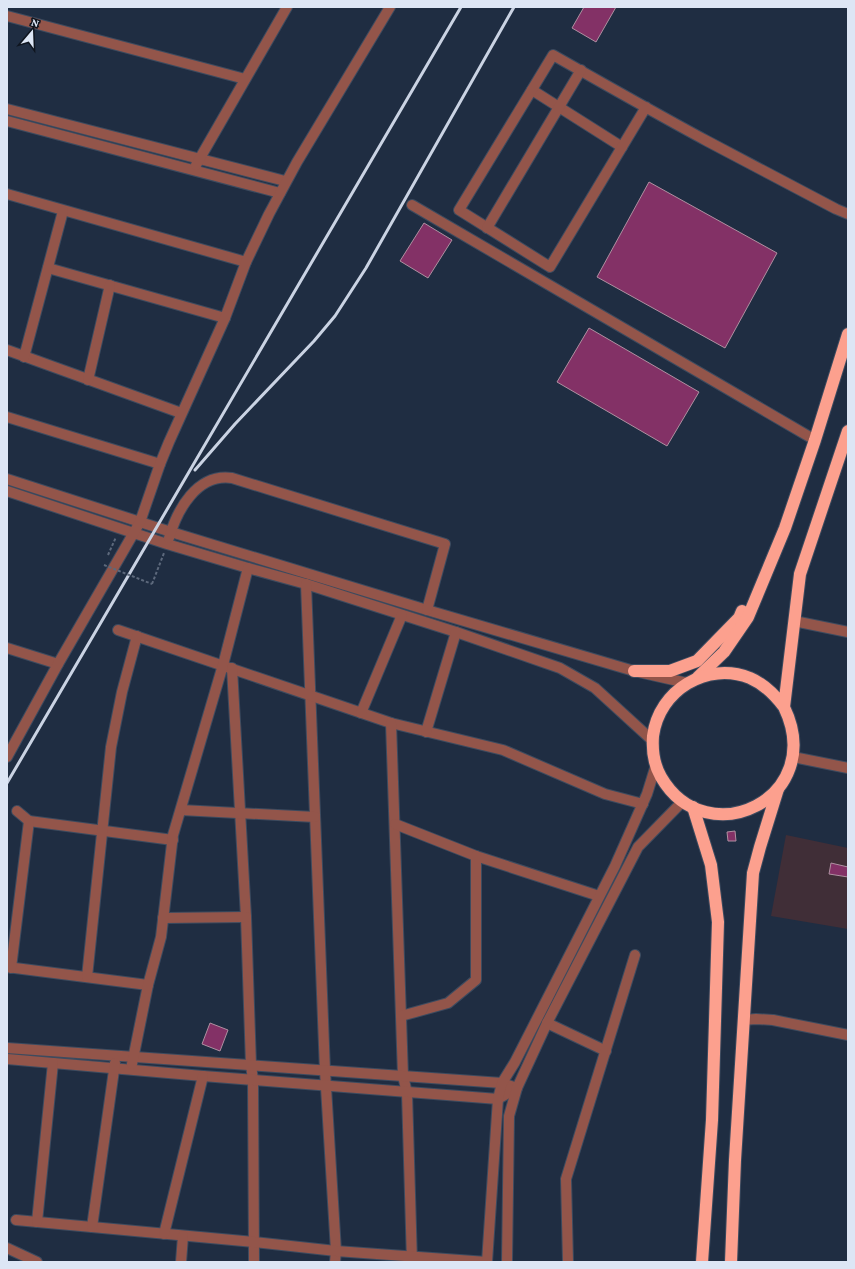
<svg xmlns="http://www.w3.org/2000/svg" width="855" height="1269" viewBox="0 0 855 1269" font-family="'Crimson Pro',serif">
	<rect width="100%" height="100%" fill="#1f2d42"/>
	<path fill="#402e37" d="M786 835 848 848V929L771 916Z"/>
	<g fill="#833166" stroke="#af90a1">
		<path d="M584 7H616L596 42 572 28Z"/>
		<path d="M649 182 777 253 725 348 597 277Z"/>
		<path d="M424 223 452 240 428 278 400 261Z"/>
		<path d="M589 328 699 392 667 446 557 382Z"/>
		<path d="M735 831 736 841H728L727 832Z"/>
		<path d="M831 863 848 867V877L829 874Z"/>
		<path d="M210 1023 228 1030 220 1051 202 1044Z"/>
	</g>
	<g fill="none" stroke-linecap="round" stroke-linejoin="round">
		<defs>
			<g id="minor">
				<path d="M7 16 245 79"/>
				<path d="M532 90 622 147"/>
				<path d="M646 107 550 267 459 210 553 55C604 84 655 113 707 141 750 164 793 186 836 209L848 214"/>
				<path d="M7 109 285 181"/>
				<path d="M7 121 280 193"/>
				<path d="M196 165 287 7"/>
				<path d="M7 194 246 262"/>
				<path d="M412 205 815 440"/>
				<path d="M487 228 581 70"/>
				<path d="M48 268 225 318"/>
				<path d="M7 350 181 413"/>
				<path d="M24 357 63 211"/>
				<path d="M88 380 110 285"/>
				<path d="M7 417 160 464"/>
				<path d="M7 479 171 532 427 610 634 671 687 683"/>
				<path d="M7 491 167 544 248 568 306 584 456 632 560 668 595 688 653 741"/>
				<path d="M169 538C177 510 197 473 232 478L445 544 427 610"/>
				<path d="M306 584 325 1071 336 1251 335 1262"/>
				<path d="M794 621 848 632"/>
				<path d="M118 630 391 723 503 750 605 794 643 804"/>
				<path d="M7 648 58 664"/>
				<path d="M232 668 246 917 251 1065 253 1080 254 1262"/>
				<path d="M361 713 402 615"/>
				<path d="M391 723 403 1076 407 1093 412 1262"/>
				<path d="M426 732 456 632"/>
				<path d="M7 757 58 664 140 522 160 464 169 442 225 318 246 262 269 214 297 162 390 7"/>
				<path d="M793 757 848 768"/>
				<path d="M181 810 315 817"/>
				<path d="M17 811 29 821 173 840"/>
				<path d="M395 824 476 856 599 896"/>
				<path d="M163 918 246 917"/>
				<path d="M7 967 148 985"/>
				<path d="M11 968 29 821"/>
				<path d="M87 977 111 747 122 692 137 636"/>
				<path d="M401 1016 448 1003 476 980V856"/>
				<path d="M743 1020 756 1019 773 1020 848 1035"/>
				<path d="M547 1023 606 1051"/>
				<path d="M7 1048 502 1083 517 1088 498 1099 203 1076 7 1059"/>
				<path d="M132 1064 148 985 161 937 173 835 223 665 248 568"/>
				<path d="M16 1220 254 1242 336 1251 487 1262"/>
				<path d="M37 1222 53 1063"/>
				<path d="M92 1227 115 1063"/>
				<path d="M164 1234 203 1076"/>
				<path d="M7 1248 37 1262"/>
				<path d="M181 1262 183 1236"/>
				<path d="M487 1262 498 1099 502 1083 515 1062 615 866 647 794 656 765"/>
				<path d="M507 1262 509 1116 517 1088 547 1023 638 847 683 801"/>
				<path d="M568 1262 566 1179 635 955"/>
			</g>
			<g id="highway">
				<path d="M634 671H670L697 661 739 618 742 611"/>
				<path d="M698 677 724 652 748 617 785 528 815 440 848 334"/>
				<path d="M784 707C775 695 764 684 750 678 707 661 659 690 653 736 652 750 654 765 661 777 707 856 828 798 784 707L800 574 848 431"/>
				<path d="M693 807 711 865 718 922 712 1120 702 1262"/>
				<path d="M731 1262 735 1160 753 873 760 847 778 789"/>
			</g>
		</defs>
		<use href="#minor" stroke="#3d4b5f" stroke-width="12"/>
		<use href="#highway" stroke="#3d4b5f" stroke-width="14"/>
		<g stroke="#5d697c" stroke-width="2" stroke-dasharray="3 2" stroke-linecap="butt">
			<path d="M108 555 116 537"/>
			<path d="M152 584 164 553"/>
		</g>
		<use href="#minor" stroke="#93554a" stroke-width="10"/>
		<use href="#highway" stroke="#fca08e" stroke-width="12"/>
		<g stroke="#cad3e3" stroke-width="3">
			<path d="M195 470 235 424 314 341 335 316 366 268 514 7"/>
			<path d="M7 783 461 7"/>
		</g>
		<path stroke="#5d697c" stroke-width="2" stroke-dasharray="3 2" stroke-linecap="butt" d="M104 565 152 584"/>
	</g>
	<rect width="855" height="1269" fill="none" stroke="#dde6f5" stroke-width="16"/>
	<g transform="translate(32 32) rotate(19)" stroke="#0f151f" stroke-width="3" paint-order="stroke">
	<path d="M0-3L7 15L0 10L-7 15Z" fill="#dde6f5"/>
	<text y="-6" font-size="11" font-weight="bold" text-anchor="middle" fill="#dde6f5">N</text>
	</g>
</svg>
